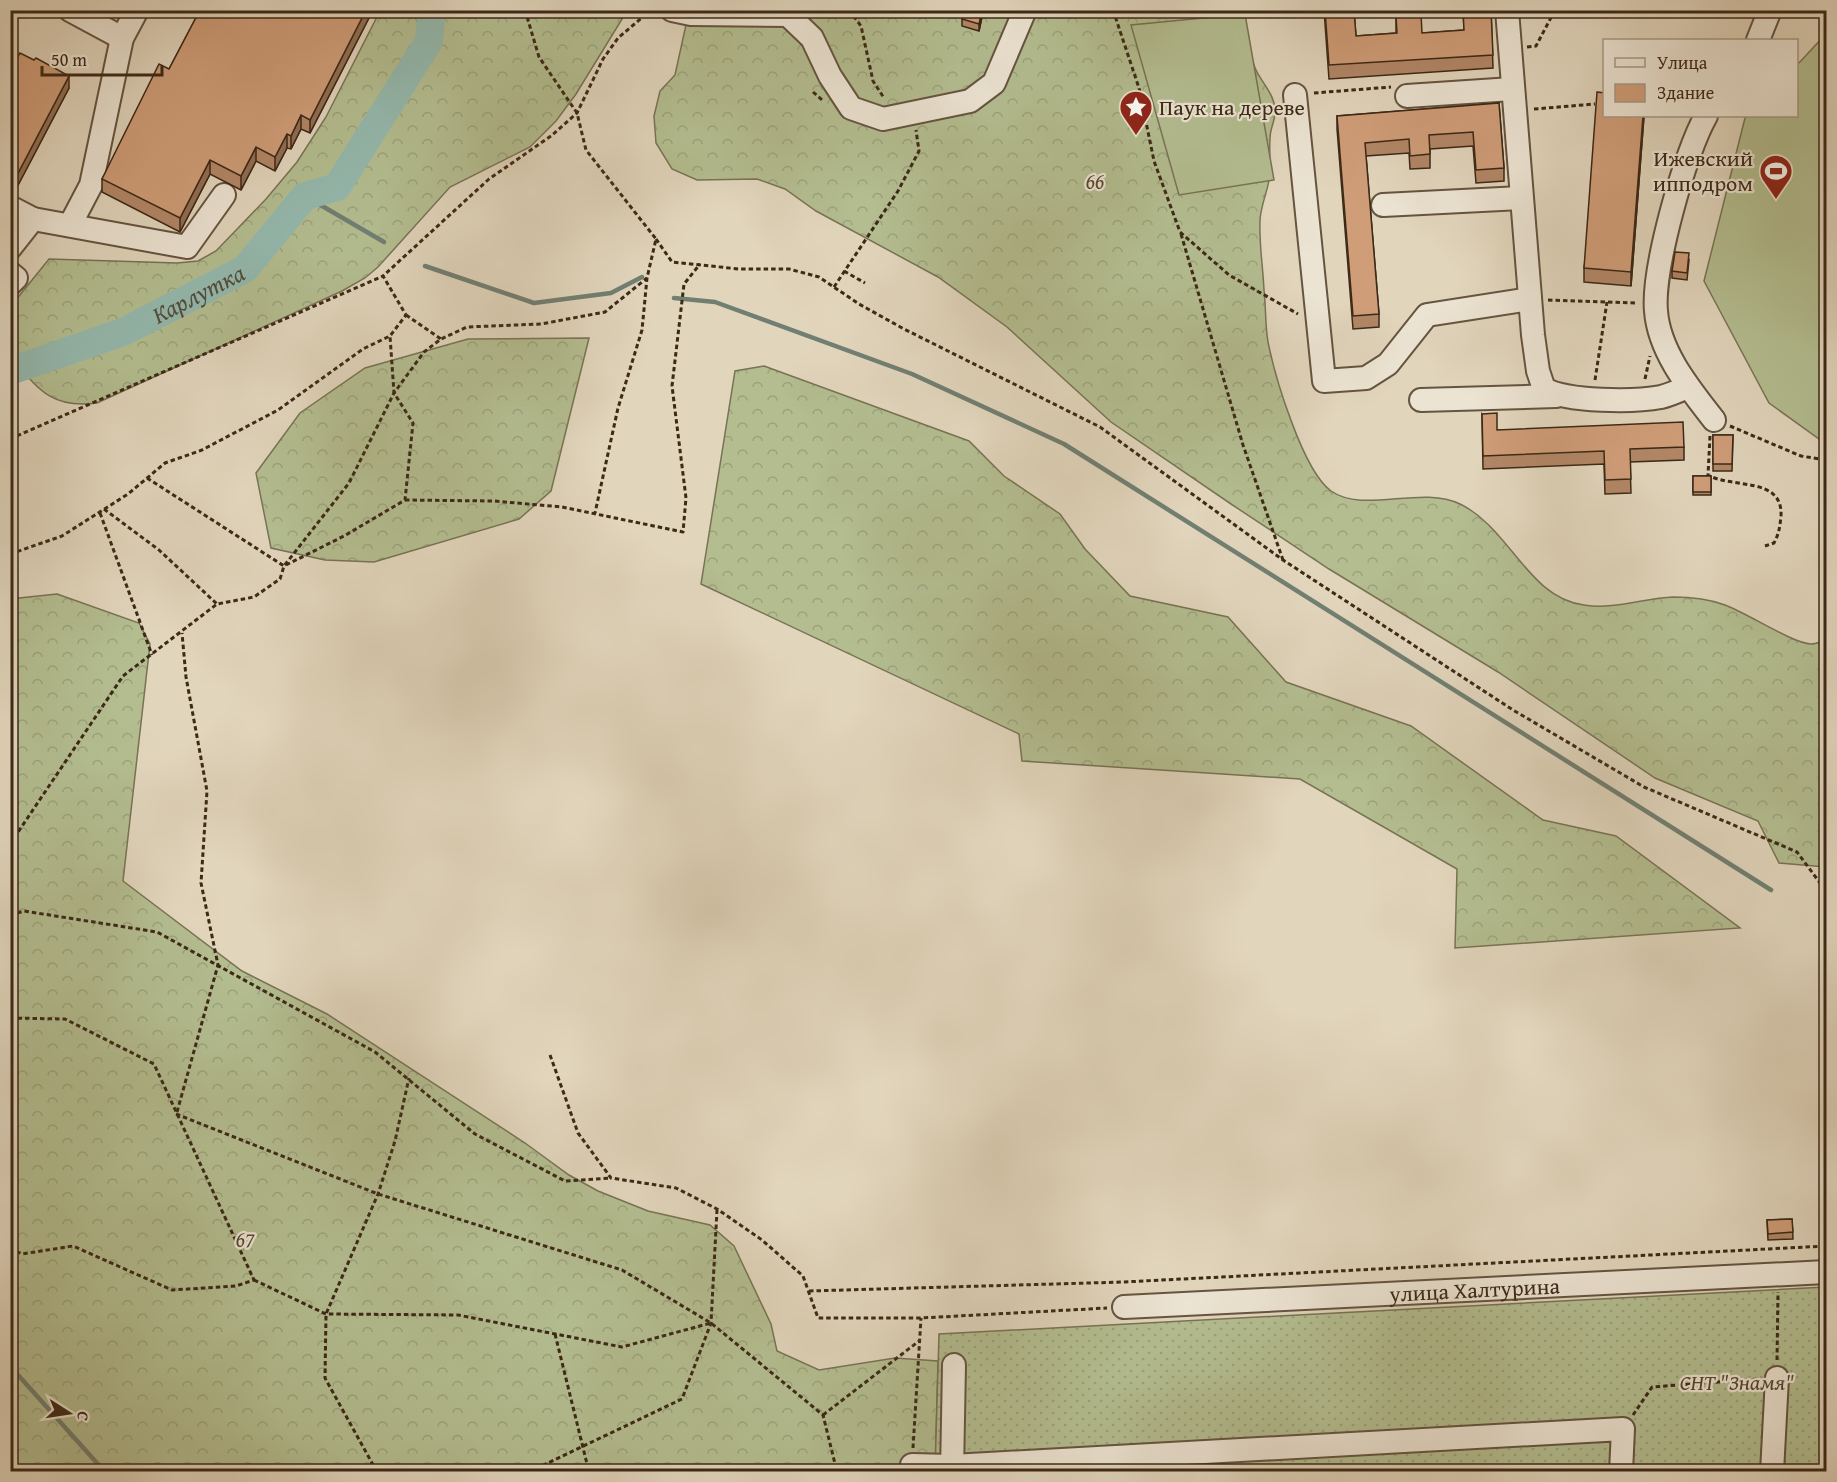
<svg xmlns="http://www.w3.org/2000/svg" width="1837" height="1482" viewBox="0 0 1837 1482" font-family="'Gentium Book Plus',serif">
	<defs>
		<pattern id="forest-crowns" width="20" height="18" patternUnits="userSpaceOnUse" patternTransform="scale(1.5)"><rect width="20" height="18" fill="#b3bd90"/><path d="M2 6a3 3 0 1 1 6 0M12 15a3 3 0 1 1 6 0" fill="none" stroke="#9ba27b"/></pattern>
		<pattern id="garden-dots" width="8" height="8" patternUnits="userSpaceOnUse" patternTransform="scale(1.5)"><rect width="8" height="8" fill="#b3bd90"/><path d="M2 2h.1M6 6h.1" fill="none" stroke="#9ba27b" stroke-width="1.8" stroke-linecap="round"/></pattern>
	</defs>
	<rect width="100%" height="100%" fill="#e1d5bc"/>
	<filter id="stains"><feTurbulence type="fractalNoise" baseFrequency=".00333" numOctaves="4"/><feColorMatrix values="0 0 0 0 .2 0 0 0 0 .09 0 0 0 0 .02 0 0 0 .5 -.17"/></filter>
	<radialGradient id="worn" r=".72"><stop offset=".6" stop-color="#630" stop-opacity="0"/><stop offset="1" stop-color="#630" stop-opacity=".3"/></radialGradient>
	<g fill="url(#forest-crowns)" stroke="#787354" stroke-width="1.5">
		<path d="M380 11H627L576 94 556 121 530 147 450 187 378 267 365 278 342 291 97 403C51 409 38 389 11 357V306L49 259 177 263 198 261 216 251 266 199 297 162 326 117Z"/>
		<path d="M689 11H1237L1241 14C1245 33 1248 52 1256 70 1262 83 1276 96 1275 112 1275 121 1270 129 1270 138 1269 152 1271 166 1269 180 1267 193 1260 208 1260 221 1259 244 1263 267 1264 290 1266 307 1265 325 1268 342 1275 377 1303 471 1331 491 1364 514 1421 485 1460 504 1510 528 1528 598 1584 605 1614 610 1644 598 1673 597 1690 597 1709 599 1725 605 1747 613 1792 643 1811 644 1816 644 1822 641 1826 640V867L1779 863 1758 821 1655 778 1498 672 1329 569 1231 504 1111 422 1007 327 938 277 816 211 785 189 757 179 697 180 672 169 656 143 654 116 660 91 675 75Z"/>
		<path d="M589 338 551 491 519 519 374 562 325 560 271 548 256 473 300 413 365 368 468 339Z"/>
		<path d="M764 366 969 441 1004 476 1060 514 1085 549 1130 596 1228 617 1286 682 1411 726 1543 820 1616 836 1740 928 1455 948 1457 869 1300 779 1022 761 1019 734 701 584 735 371Z"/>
		<path d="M57 594 139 623 150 644 123 881 242 971 327 1014 525 1143 569 1175 598 1191 648 1211 710 1225 734 1246 771 1324 777 1351 819 1370 895 1358 938 1361 935 1471H11L10 599Z"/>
	</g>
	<path fill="url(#garden-dots)" stroke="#787354" stroke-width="1.5" d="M1826 1287V1471L935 1472 939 1334Z"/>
	<g fill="#b3bd90" stroke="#787354" stroke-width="1.5">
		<path d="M1245 14 1274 180 1179 195 1131 25Z"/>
		<path d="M1826 34V444L1769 403 1704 281 1745 118 1748 116H1796L1797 65Z"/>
	</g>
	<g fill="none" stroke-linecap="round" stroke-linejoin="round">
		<g stroke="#717f72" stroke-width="4.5">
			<path d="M305 196 384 242"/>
			<path d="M425 266 534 303 611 293 642 277"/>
			<path d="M674 298 715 302 912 374 1064 444 1771 890"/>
			<path d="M10 1366 105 1472"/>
		</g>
		<path stroke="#94b9ae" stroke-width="28" id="s1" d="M10 371 123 332 245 269 305 196 337 187 429 41 432 10"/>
		<defs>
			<g id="minor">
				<path d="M70 10 122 38"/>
				<path d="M672 10 691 14 788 15 812 38 830 76 851 108 883 119 970 101 994 83 1025 10"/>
				<path d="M1507 10 1533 335 1538 371 1544 389C1568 402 1634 402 1661 397 1670 395 1680 390 1688 387"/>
				<path d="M1758 40 1770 10"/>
				<path d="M1295 95 1324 381 1366 378 1388 364 1427 315 1530 299"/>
				<path d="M1407 96 1512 89"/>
				<path d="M1706 116C1685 152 1652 270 1656 311 1659 352 1690 389 1714 420"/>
				<path d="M1383 205 1521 198"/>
				<path d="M10 207 33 219 187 247 224 195"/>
				<path d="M70 225 91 185 122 38 137 10"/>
				<path d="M10 248 33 219"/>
				<path d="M10 273 16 278 10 284"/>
				<path d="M1421 400 1556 396"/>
				<path id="s2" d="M1124 1307 1826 1272"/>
				<path d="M912 1465 952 1466 1623 1429 1621 1472"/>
				<path d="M952 1472 954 1365"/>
				<path d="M1772 1472 1777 1378"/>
			</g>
		</defs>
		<use href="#minor" stroke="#655440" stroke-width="26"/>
		<g stroke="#3c2917" stroke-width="3" stroke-dasharray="4.5 3" stroke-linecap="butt">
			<path d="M525 10 539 57 577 113 586 150 656 239 647 278 642 330 618 408 595 513"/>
			<path d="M849 10 861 26 873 81 884 98"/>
			<path d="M1113 10 1139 88 1154 161 1180 232 1229 275 1298 314"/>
			<path d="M1527 47 1536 46 1555 10"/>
			<path d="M813 92 822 100"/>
			<path d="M1314 93 1391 87"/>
			<path d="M1534 109 1595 104"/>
			<path d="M1181 234 1243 445 1283 560"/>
			<path d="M656 239 672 262 739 269H789L819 277 859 304 904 329 1100 427 1283 560 1513 710 1644 787 1797 852 1826 891"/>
			<path d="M844 271 865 283"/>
			<path d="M834 287 898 191 919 151 916 130"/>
			<path d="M1548 300 1637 303"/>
			<path d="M406 315 441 339"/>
			<path d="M1645 379 1650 356"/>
			<path d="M1595 380 1607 302"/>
			<path d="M1730 426 1801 456 1826 460"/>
			<path d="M1710 436 1708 475C1732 489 1783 476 1781 516 1780 526 1779 534 1774 543L1765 546"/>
			<path d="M10 439 383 276"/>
			<path d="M147 478 284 566 344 536 405 500 413 423 394 393 390 336"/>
			<path d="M405 500 494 501 562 507 683 532 686 498 672 386 684 284 700 264"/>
			<path d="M104 509 159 550 217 604"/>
			<path d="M100 513 152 655"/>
			<path d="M10 554 62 536 128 494 165 463 202 450 278 410 363 349 390 336 406 315 383 276 489 179 551 136 577 113 603 59 618 38 651 10"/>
			<path d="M10 844 123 676 217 604 254 597 280 579 284 566 349 483 394 393 424 352 441 339 467 327 541 324 605 312 647 278"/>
			<path d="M10 915 24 911 157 932 375 1052 475 1134 565 1181 611 1178"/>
			<path d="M10 1018 65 1019 154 1064 254 1280 236 1286 172 1290 73 1246 22 1254 10 1248"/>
			<path d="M550 1055 578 1133 611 1178 676 1188 717 1209 762 1240 803 1276 818 1318H921L1107 1308"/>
			<path d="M177 1112 218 965 201 883 207 791 186 677 182 633"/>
			<path d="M176 1114 378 1194 622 1270 711 1323 823 1415 837 1472"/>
			<path d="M254 1280 326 1314 458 1315 622 1347 711 1323"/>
			<path d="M809 1291 1124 1282 1826 1246"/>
			<path d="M555 1334 589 1472"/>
			<path d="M1777 1360 1778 1292"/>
			<path d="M823 1415 919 1341"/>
			<path d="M1633 1415 1652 1387 1758 1379"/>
			<path d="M913 1448 921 1318"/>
			<path d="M377 1472 325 1378 326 1314 378 1194 395 1141 409 1078"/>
			<path d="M529 1472 682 1399 711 1323 717 1210"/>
		</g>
		<use href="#minor" stroke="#ece4d3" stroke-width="22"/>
	</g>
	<g fill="#b28767" stroke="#3c2917" stroke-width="1.5">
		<path d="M200 10H373L310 133 301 129 291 149 287 148 275 171 256 161 241 190 210 174 180 232 102 192V179L169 69Z"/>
		<path d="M1324 10H1354L1356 36 1396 33V16L1422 33 1464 30 1463 10H1491L1493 68 1329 79Z"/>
		<path d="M982 17 979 31 962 26V19Z"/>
		<path d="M10 71 69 88 16 189 10 186Z"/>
		<path d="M1499 103 1504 168V181L1476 183 1473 146 1430 149V168L1410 169 1409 153 1366 156 1379 314V327L1353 329 1337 129V116Z"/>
		<path d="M1605 116H1644L1631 286 1584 282V268Z"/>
		<path d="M1689 260 1687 280 1672 278V271Z"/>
		<path d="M1482 414 1497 430 1684 447V460L1630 462 1631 493 1605 494 1604 464 1483 469Z"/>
		<path d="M1713 435H1733L1732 471H1713Z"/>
		<rect x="1693" y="476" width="18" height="19"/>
		<path d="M1792 1219 1793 1239 1768 1240 1767 1220Z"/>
	</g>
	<g fill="#916e54" stroke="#3c2917" stroke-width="1.5">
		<path d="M366 10H373L310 133V120Z"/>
		<path d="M982 10V17L979 31V24Z"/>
		<path d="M69 76V88L16 189V177Z"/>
		<path d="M301 115V129L291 149V136Z"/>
		<path d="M1643 116H1644L1631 286V272Z"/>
		<path d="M287 134V148L275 171V157Z"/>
		<path d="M256 147V161L241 190V176Z"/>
		<path d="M210 160V174L180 232V218Z"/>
	</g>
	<g fill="#cf9d78" stroke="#3c2917" stroke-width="1.5">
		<path d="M200 10H366L310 120 301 115 291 136 287 134 275 157 256 147 241 176 210 160 180 218 102 179 159 64 169 69Z"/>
		<path d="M964 10H982L979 24 962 19Z"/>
		<path d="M1325 10H1354L1356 36 1397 33 1396 16 1421 14 1422 33 1464 30 1463 10H1491L1493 55 1329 65Z"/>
		<path d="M20 53 34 60 36 58 69 76 16 177 10 174V71Z"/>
		<path d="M1597 92 1605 93V116H1643L1631 272 1584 268Z"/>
		<path d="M1499 103 1504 168 1476 170 1473 132 1429 135 1430 154 1410 156 1409 139 1365 143 1379 314 1353 316 1337 116Z"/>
		<path d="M1675 252 1689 253 1687 273 1672 271Z"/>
		<path d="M1497 413V430L1683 422 1684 447 1630 449 1631 479 1605 480 1604 451 1483 456 1482 414Z"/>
		<path d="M1713 435H1733L1732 464H1713Z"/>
		<rect x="1693" y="476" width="18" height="16"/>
		<path d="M1792 1219 1793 1232 1768 1234 1767 1220Z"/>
	</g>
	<defs>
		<symbol id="sight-pin" viewBox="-11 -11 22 30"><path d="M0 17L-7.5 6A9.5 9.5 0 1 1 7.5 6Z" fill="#8f2418" stroke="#ece4d3"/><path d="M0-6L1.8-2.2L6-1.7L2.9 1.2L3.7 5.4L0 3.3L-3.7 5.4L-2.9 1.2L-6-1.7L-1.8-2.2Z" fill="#fff"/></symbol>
		<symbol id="stadium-pin" viewBox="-11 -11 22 30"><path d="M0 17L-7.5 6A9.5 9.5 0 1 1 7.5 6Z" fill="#8f2418" stroke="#ece4d3"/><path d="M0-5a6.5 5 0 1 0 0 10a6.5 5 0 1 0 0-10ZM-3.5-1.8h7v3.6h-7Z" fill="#fff"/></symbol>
	</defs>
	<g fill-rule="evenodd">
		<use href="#sight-pin" x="1117" y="88" width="38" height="52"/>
		<use href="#stadium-pin" x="1757" y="152" width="38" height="52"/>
	</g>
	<g text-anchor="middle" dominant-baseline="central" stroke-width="4.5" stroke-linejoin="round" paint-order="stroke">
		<g font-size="22" fill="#3c2917" stroke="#ece4d3" text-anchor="start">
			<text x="1159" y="107">Паук на дереве</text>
			<text x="1753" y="158" text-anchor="end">Ижевский<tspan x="1753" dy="25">ипподром</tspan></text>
		</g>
		<g font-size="22" font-style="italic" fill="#54472f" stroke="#ece4d3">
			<text x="1095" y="181">66</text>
			<text x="245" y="1239">67</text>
			<text x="1737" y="1382">СНТ "Знамя"</text>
		</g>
		<g font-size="22" fill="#3c2917" stroke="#ece4d3">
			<text stroke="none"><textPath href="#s2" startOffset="351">улица Халтурина</textPath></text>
		</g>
		<g font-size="24" font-style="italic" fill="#524d3d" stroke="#ece4d3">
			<text stroke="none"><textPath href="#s1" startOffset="204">Карлутка</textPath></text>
		</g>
	</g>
	<rect width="1837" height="1482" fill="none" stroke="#e1d5bc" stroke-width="36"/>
	<rect x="12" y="12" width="1813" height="1458" fill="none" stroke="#3c2917" stroke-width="3"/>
	<rect x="18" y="18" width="1801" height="1446" fill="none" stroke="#3c2917" stroke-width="1.5"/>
	<rect x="1603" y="39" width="195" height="78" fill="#ece4d3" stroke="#a69988" stroke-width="1.5"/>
	<rect x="1615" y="58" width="30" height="9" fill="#ece4d3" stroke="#a69988" stroke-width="1.5"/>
	<text x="1657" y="69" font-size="18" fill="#3c2917">Улица</text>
	<rect x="1615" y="84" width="30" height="18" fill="#cf9d78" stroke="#a69988" stroke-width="1.5"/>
	<text x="1657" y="99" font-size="18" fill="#3c2917">Здание</text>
	<g transform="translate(69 1413) rotate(102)" stroke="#ece4d3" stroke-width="4.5" paint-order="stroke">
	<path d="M0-4.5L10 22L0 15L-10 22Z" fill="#3c2917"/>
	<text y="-9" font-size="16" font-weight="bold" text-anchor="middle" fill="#3c2917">С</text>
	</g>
	<path d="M42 66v9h120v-9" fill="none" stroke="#3c2917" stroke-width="3"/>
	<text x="51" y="66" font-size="18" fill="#3c2917" stroke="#ece4d3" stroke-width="4.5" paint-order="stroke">50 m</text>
	<rect width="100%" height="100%" filter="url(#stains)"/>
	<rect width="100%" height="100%" fill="url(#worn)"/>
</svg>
